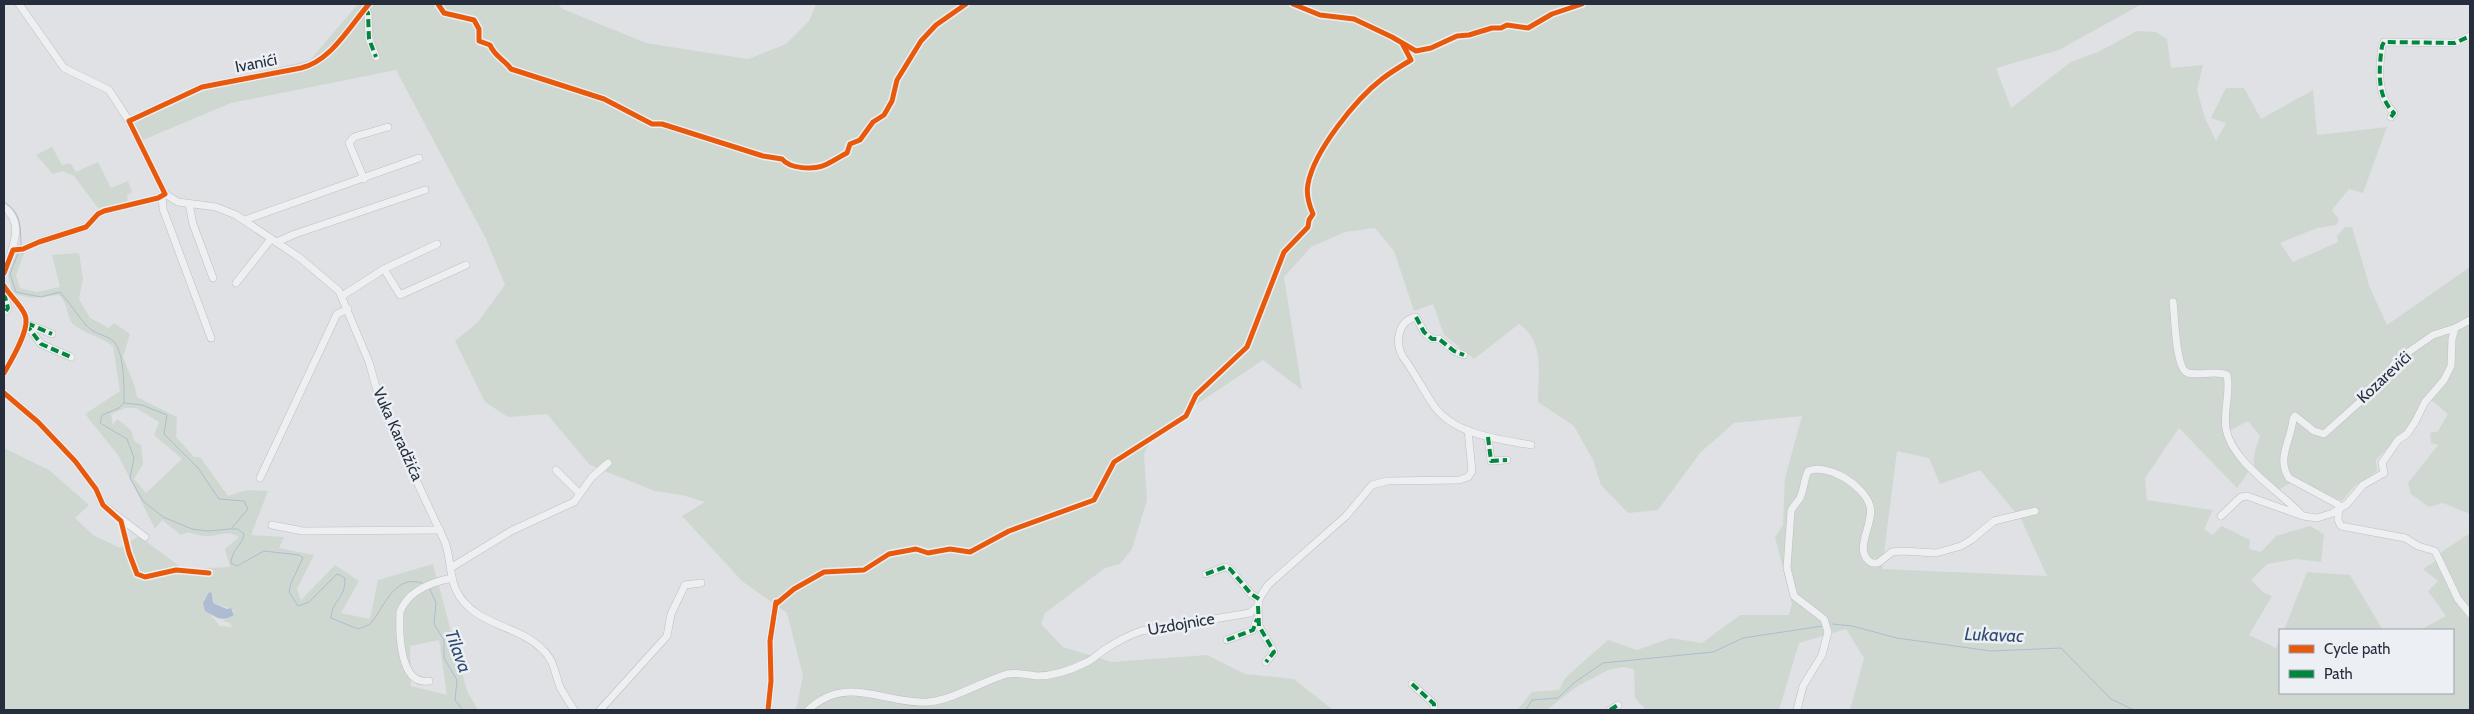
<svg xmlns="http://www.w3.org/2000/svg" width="2474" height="714" viewBox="0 0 2474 714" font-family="Cabin,sans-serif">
	<rect width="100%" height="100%" fill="#dfe1e5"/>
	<g fill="#cfd8d0" fill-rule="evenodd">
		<path d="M358 4H557L563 9 646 43 748 59 786 44 809 21 816 4H2142L2059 50 1996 68 2011 108 2071 62 2098 52 2137 31 2156 32 2167 39 2171 68 2203 65 2197 90 2205 118 2216 141 2226 123 2211 118 2226 88H2244L2261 119 2313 90 2317 135 2387 127 2363 193 2349 189 2332 210 2339 220 2336 225 2317 228 2280 243 2293 262 2338 242 2337 236 2345 227H2352L2370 288 2387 325 2470 267V514L2443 503 2429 507 2411 494 2408 483 2438 445 2431 443 2430 433 2438 431 2448 414 2434 402 2424 399 2414 421 2376 460 2377 471 2355 486 2342 501 2300 483H2290L2277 491C2251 471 2249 467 2260 436L2248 421 2229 431 2233 441 2252 467 2237 488 2179 428 2145 478 2147 500 2213 510 2204 529 2212 535 2222 526 2250 540 2249 549 2261 552 2276 536 2310 526 2324 534 2321 562 2296 559 2267 564 2251 580 2264 593 2272 596 2249 635 2276 648 2280 639V693H2453V630H2420L2446 616 2428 591 2438 581 2423 569 2434 562 2443 551 2470 533V710H1850L1864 658 1846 629 1799 643 1779 710H1646L1635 698 1634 669 1623 667 1608 670 1578 686 1546 710H1517L1532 692 1559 690 1565 678 1608 640 1637 650 1671 638 1702 643 1740 615H1789L1792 604 1775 537 1783 525 1785 478 1802 416 1734 423 1700 453 1658 510 1628 513 1601 485 1593 460 1574 426 1538 402C1538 374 1545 341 1519 324L1474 359 1444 335 1433 304 1414 311 1394 251 1375 228 1345 232 1311 247 1284 277 1302 390 1263 360 1155 432 1144 454 1147 500 1132 549 1120 564 1105 568 1045 613 1041 624 1063 647 1112 662 1207 655 1245 674 1294 679 1333 710H794L797 706 803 676 787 613 742 581 682 516 705 502 682 495 655 491 590 465 547 414 508 417 485 402 455 341 478 322 505 285 486 239 396 70 231 103 138 142 126 119 206 84 310 60ZM1897 451 1929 458 1940 484 1980 470 2021 519 2047 576 1882 569Z"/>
		<path d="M52 147 62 165 70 163 76 172 98 162 111 188 128 181 132 192 127 195 128 203 98 208 74 176 63 171 53 174 36 155Z"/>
		<path d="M25 251 16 275 20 288 37 292 60 287 52 255 79 253 83 279 79 299 90 318 109 328 114 323 130 334 123 357 135 387 137 397 177 417 176 437 194 457H200L228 496 247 490 268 491 251 535 284 537 279 548 314 555 297 589 301 600 335 565 359 581 341 613 370 619 378 580 433 564 467 691 478 710H4V448L49 470 89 505 75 518 93 535 120 548 139 536 183 569 230 567 225 549 239 537C226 529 218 537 204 536 194 535 190 530 181 535L162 520 155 529 118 455 85 414 120 391 113 346C101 337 85 334 73 324 66 317 69 304 59 295L33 298 13 294 8 276 15 252ZM125 408H136L159 422 154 435 182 459 146 493 134 479 143 464 141 445 134 441 131 430 117 419 113 425 111 414ZM209 592 213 594V603L232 609 234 612V615L222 621 230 623 232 627 220 626 210 614 204 600ZM439 640 447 695 411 686 410 646Z"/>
		<path d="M2307 572 2350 575 2383 630H2284Z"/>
	</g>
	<path fill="#adbcd0" d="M209 592 212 593 213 603 227 609 231 608 234 615C221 623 217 617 205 611L203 603Z"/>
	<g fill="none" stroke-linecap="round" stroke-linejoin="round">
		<g stroke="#adbcd0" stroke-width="1">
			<path d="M4 202C22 213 20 226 21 245"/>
			<path d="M19 251 10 274 16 292 41 297 60 292C70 303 77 315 87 326 93 333 104 335 111 339 125 348 124 388 124 403L142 405 167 415 164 434 198 468 219 499 244 501 248 509 231 529H238L244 534C243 545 232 548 231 563L237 566 264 551 299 555 303 558 291 583 289 592 298 606 309 602 337 574 345 578C346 599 331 601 331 618L358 629C363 627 369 626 372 622 385 605 396 572 424 584"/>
			<path d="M124 403 119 408 102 415 100 423 127 439 134 458 130 478 143 501 163 517 192 529 208 531 230 529"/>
			<path d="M429 587 436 603 434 624 444 640V658L457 680 455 700 463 710"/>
			<path d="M1832 624 1852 626 1897 638 1991 651 2061 648 2111 699 2134 710"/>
			<path d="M1526 710 1532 700 1558 698 1575 682 1603 663 1713 652 1743 638 1823 626"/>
		</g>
		<defs>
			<g id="minor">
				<path d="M19 4 64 68 109 90 129 121 165 194 178 202 216 207 236 215 300 258 339 291 369 362 381 405 445 542C451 558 449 576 456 590 473 626 518 624 543 650 554 660 555 674 560 687 564 695 570 703 574 710"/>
				<path d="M365 8 368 13 369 39 376 57"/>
				<path d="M2391 117 2394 113C2376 96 2379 68 2382 46L2384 42 2455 43 2470 36"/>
				<path d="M129 121 202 87 301 68C331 61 350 26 369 4"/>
				<path d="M364 179 349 143 354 137 388 127"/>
				<path d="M162 196 163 209 211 338"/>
				<path d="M189 204 193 224 213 278"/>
				<path d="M4 207C27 225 10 252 4 273"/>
				<path d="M245 220 419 158"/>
				<path d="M277 242 295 234 425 190"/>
				<path d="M13 250 23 249 39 242 86 227 98 214 104 211 158 198 165 194"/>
				<path d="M384 269 400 295 466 265"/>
				<path d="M236 283 271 239"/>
				<path d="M4 286C10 296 21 305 25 315 31 328 11 361 4 373"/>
				<path d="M4 293 8 308 6 311"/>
				<path d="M342 296 384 269 437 244"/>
				<path d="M2173 302C2175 315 2175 370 2188 373 2200 376 2215 370 2227 375 2231 392 2223 411 2226 429 2232 462 2279 491 2301 514"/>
				<path d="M2470 320 2455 328 2433 335 2397 360 2381 383 2324 434 2314 431 2295 416 2293 419C2291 441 2276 458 2289 478L2339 505 2338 520 2341 526 2405 538 2418 546 2435 551 2458 599 2470 614"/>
				<path d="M26 324 41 344 71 357"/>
				<path d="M27 324 52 334"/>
				<path d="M1464 355 1454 351 1439 339H1432L1424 332 1416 317C1397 321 1395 343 1403 357 1415 373 1423 390 1434 406 1455 435 1498 439 1531 445"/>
				<path d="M4 393 38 422 75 461 96 489 103 505 145 537"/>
				<path d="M1488 437 1491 461 1507 460"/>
				<path d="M556 470 579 493"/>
				<path d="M260 478 337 314 348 309"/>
				<path d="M2221 516 2241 497 2247 496 2303 516 2317 518 2333 513 2347 504 2363 485 2384 473 2382 463 2398 440 2407 434 2415 422 2425 402 2444 380 2451 366 2452 339 2455 328"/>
				<path d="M272 525 303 531 440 530"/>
				<path d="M452 567 511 531 574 502 592 477 608 463"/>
				<path d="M1206 574 1225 567 1230 569 1251 594 1259 599"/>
				<path d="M1258 606 1259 626 1274 652 1266 662"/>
				<path d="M1227 640 1253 630 1257 619"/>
				<path d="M429 681C399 686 399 631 400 612 408 590 432 582 452 578"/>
				<path d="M1412 684 1434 704V710"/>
				<path d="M600 710 667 636 671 614 685 585 701 583"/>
				<path d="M768 710 771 681 770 641 776 602"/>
				<path d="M808 710C847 673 885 705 928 702 956 699 980 682 1007 674 1017 672 1027 675 1037 676 1053 676 1071 670 1085 663 1092 660 1098 654 1104 650 1116 642 1127 636 1141 631L1250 613 1258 606 1259 599 1268 585 1346 516 1372 485 1387 481 1459 480 1468 477 1472 471 1468 430"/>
				<path d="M1610 710 1618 705"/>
				<path d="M1797 710 1803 686 1822 655 1828 632 1824 619 1794 596 1787 568 1791 511C1793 506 1797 503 1800 498 1804 490 1804 479 1808 471 1828 463 1864 485 1870 506 1875 524 1851 551 1872 563H1878L1892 552 1902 551 1936 553 1961 546 1971 540 1994 521 2035 511"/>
			</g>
		</defs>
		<use href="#minor" stroke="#bdbfc3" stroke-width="8"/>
		<use href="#minor" stroke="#eeeff1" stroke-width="7"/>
		<g stroke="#00873e" stroke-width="4" stroke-dasharray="8 4" stroke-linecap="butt">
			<path d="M365 8 368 13 369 39 376 57"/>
			<path d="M2391 117 2394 113C2376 96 2379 68 2382 46L2384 42 2455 43 2470 36"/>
			<path d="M4 293 8 308 6 311"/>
			<path d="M1416 317 1424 332 1432 339H1439L1454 351 1464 355"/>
			<path d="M27 323 52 334"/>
			<path d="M26 324 41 344 71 357"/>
			<path d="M1488 437 1491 461 1507 460"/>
			<path d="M1206 574 1225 567 1230 569 1251 594 1259 599"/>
			<path d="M1258 606 1259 626 1274 652 1266 662"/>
			<path d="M1227 640 1253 630 1257 619"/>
			<path d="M1412 684 1434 704V710"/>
			<path d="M1610 710 1618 705"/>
		</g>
		<defs>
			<g id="cycleway">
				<path d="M438 4 444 13 474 20 479 29V41L490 45C495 57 504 59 511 69L604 99 652 124H662L763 156 782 159C790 169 813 170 825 165 832 162 839 157 847 153L850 144 860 140 873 122 884 115 892 101 897 80 921 41 936 25 966 4"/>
				<path d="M1293 4 1320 15 1354 19 1392 37 1416 51 1431 48 1457 36 1469 35 1492 28H1501L1507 25 1528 28 1552 14 1582 4"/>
				<path d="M4 273 13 250 23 249 39 242 86 227 98 214 104 211 158 198 165 194 129 121 202 87 301 68C331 61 350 26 369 4"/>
				<path d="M4 286C10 296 21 305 25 315 31 328 11 361 4 373"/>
				<path d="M4 393 38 422 75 461 96 489 103 505 121 521 129 553 137 574 145 577 176 570 209 573"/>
				<path d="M776 604 794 589 824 572 864 570 889 554 916 549 928 553 950 549 970 552 1009 531 1094 500 1114 462 1186 416 1196 395 1247 347 1284 252 1308 227 1309 220 1313 214C1309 205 1306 194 1308 184 1314 151 1356 99 1382 79 1391 72 1401 66 1411 60L1403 45"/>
				<path d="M768 710 771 681 770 641 776 602"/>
			</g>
		</defs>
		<use href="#cycleway" stroke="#eceff4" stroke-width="8"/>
		<use href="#cycleway" stroke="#e8590c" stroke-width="5"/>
	</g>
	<g text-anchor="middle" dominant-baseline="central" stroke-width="5" stroke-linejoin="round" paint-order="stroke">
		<g font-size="16" fill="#262d3d" stroke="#eceff4">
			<text transform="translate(256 63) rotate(-11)">Ivanići</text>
			<text transform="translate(2384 377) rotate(-43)">Kozarevići</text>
			<text transform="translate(398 434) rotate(66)">Vuka Karadžića</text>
			<text transform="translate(1181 624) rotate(-10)">Uzdojnice</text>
		</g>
		<g font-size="18" font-style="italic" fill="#304a71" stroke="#eceff4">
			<text transform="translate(1994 635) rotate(2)">Lukavac</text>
			<text transform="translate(458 651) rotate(70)">Tilava</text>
		</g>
	</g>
	<rect width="2474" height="714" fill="none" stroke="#262d3d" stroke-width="10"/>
	<rect x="2279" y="629" width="175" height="65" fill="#eceff4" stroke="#9da1ab"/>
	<rect x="2289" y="645" width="25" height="8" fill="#e8590c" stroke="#9da1ab"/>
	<text x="2324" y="654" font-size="15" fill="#262d3d">Cycle path</text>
	<rect x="2289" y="670" width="25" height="8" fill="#00873e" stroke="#9da1ab"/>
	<text x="2324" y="679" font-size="15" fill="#262d3d">Path</text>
</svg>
